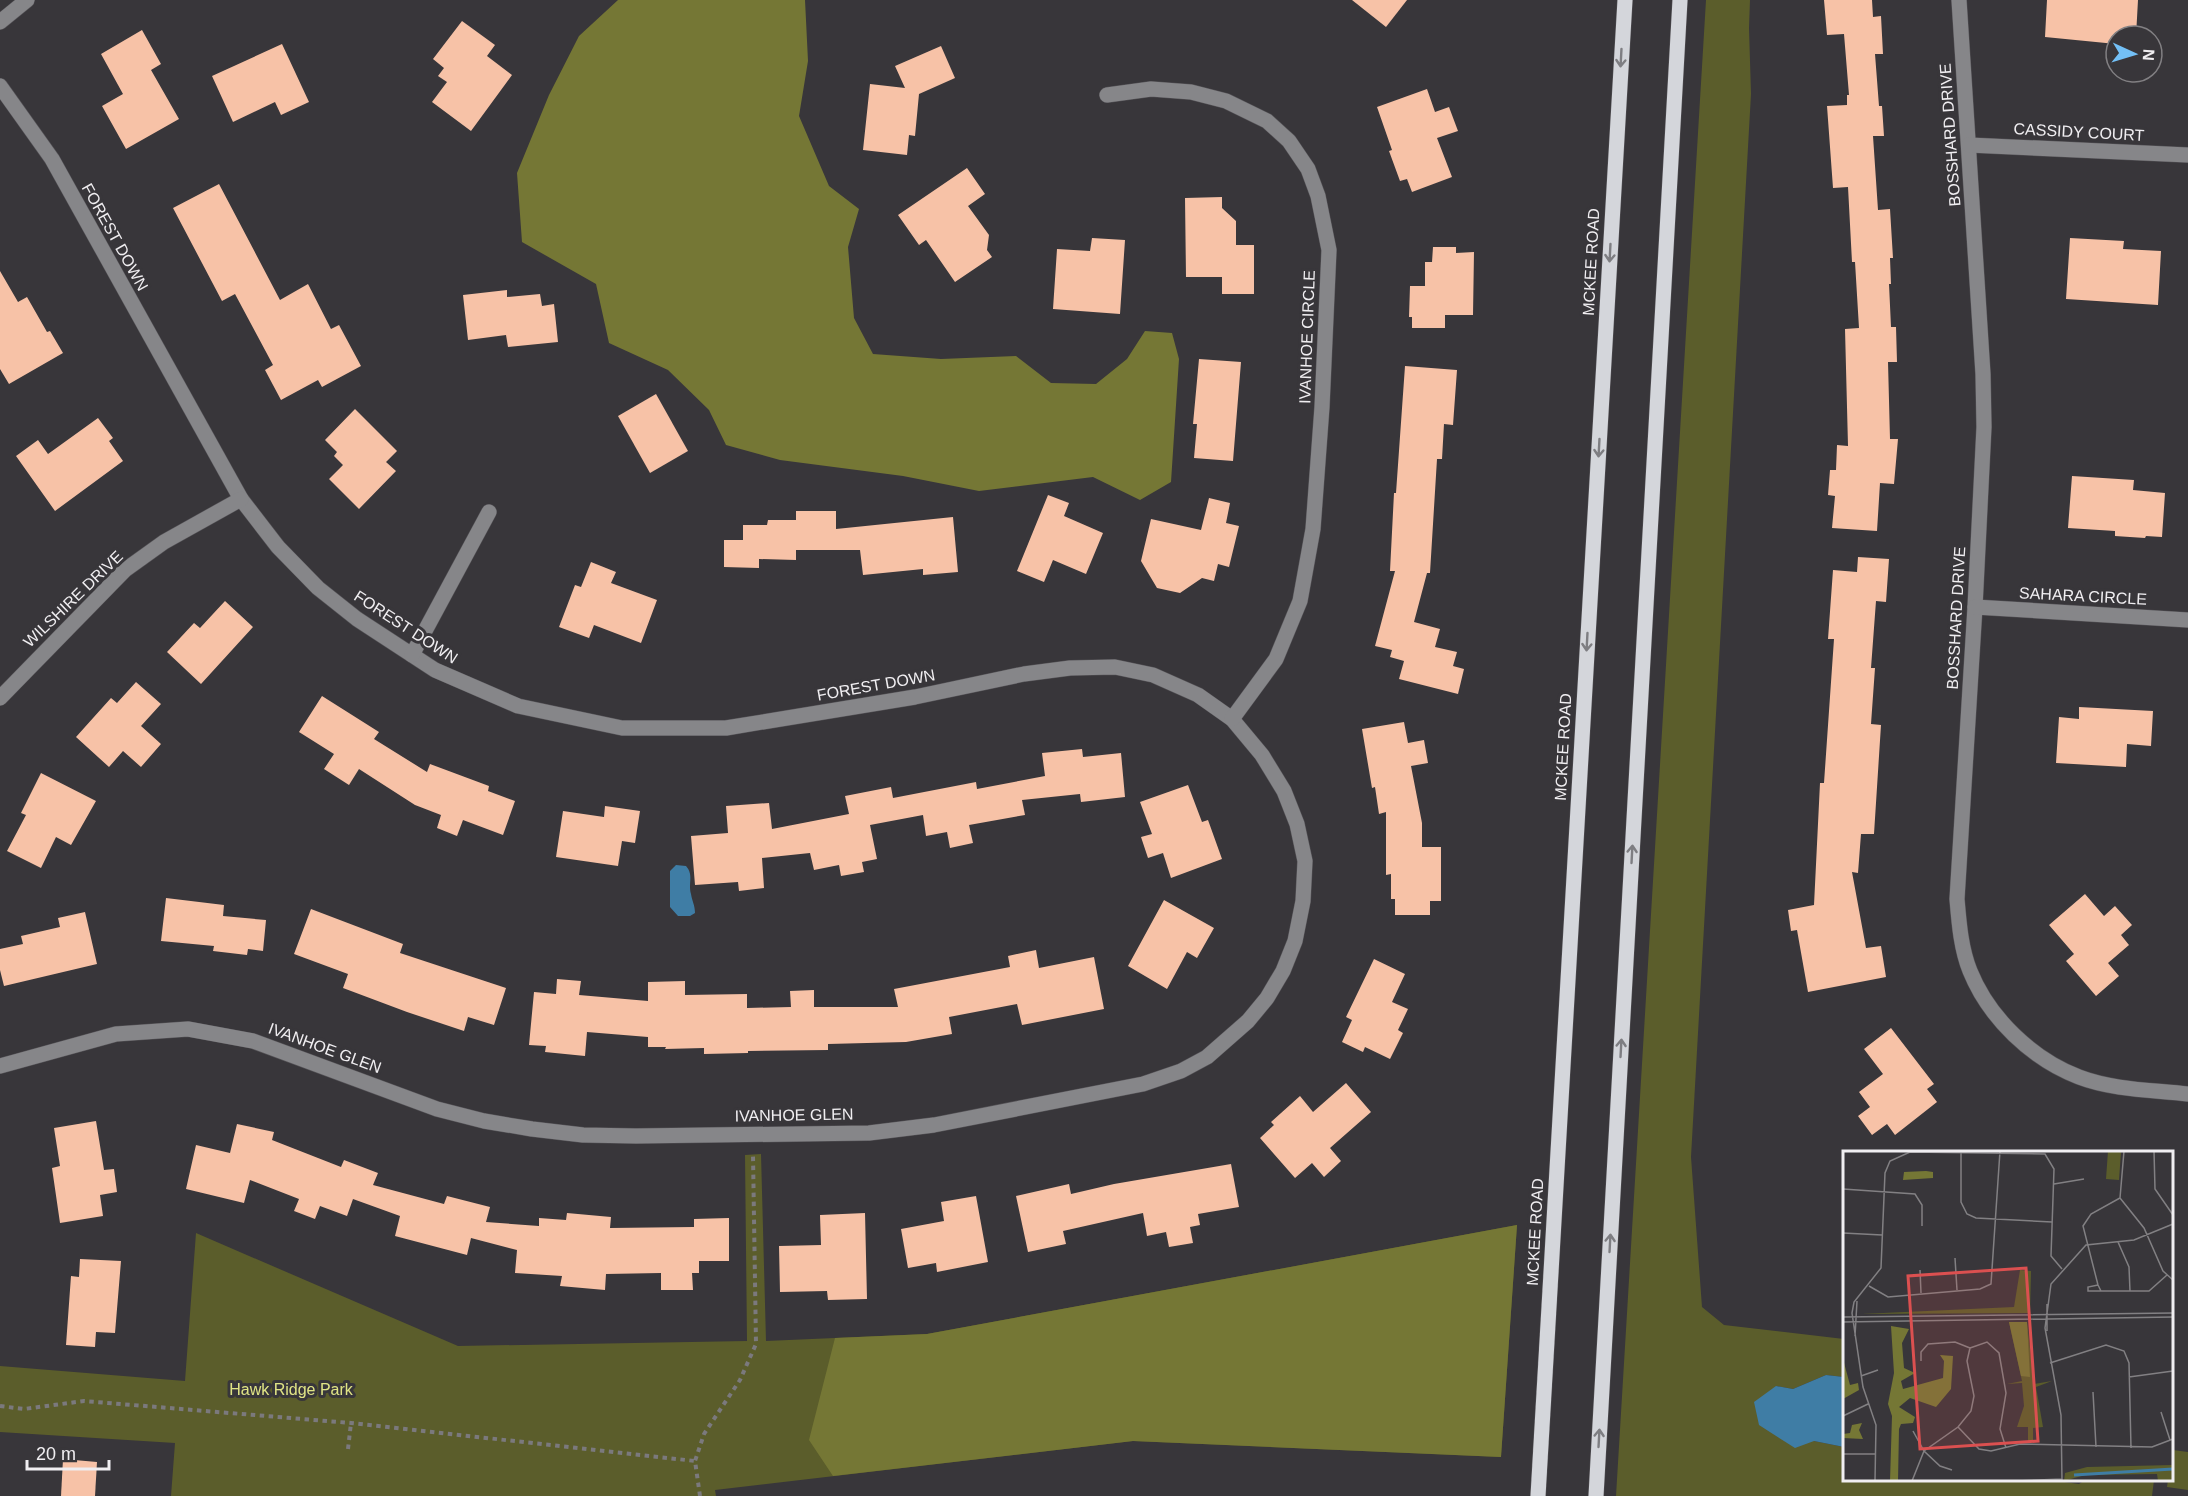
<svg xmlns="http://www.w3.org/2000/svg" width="2188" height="1496" viewBox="0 0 2188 1496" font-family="Arial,sans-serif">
	<rect width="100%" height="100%" fill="#38363a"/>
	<g fill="#5b5d2b">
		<path d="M1706 0H1750L1749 28 1751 94 1691 1157 1702 1307 1724 1325 1844 1339V1377L1826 1375 1793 1389 1776 1386 1814 1441 1844 1447V1480H2050L2079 1484 2085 1480H2154L2152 1496H1616Z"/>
		<path d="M761 1154 766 1341 927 1334 1517 1225 1501 1457 1133 1441 715 1490 716 1496H171L175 1443 0 1432V1366L185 1381 196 1233 458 1346 747 1341 745 1155Z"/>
		<path d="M2173 1450 2188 1452V1490L2167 1487 2168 1480H2172Z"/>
	</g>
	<g fill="#757735">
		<path d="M618 0H805L808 61 799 116 829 186 859 209 848 247 854 318 873 354 941 359 1016 356 1051 383 1096 384 1127 359 1145 331 1172 333 1179 359 1171 482 1140 500 1093 477 979 491 903 476 780 460 726 445 709 410 668 370 609 343 596 284 522 242 517 173 549 95 579 36Z"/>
		<path d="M1517 1225 1501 1457 1133 1441 833 1476 809 1440 835 1338 927 1334Z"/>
	</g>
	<g fill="#3f7da5">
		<path d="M676 865 686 866C694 875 688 883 691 894 692 901 695 905 695 913L690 916H678L670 907V871Z"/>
		<path d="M1826 1375 1844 1377V1447L1814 1441 1795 1448 1759 1425 1754 1402 1776 1386 1793 1389Z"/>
	</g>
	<g fill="#f7c2a7">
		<path d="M1352 0H1407L1386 27Z"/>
		<path d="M1824 0H1872L1873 17 1881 16 1883 54H1875L1879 106H1882L1884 136H1873L1878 210 1890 209 1893 258H1890L1891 284H1889L1891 327H1896L1897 362H1888L1890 439H1898L1894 484 1880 483 1877 531 1832 528 1835 496 1828 495 1830 470H1836L1837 445 1848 446 1845 329 1859 328 1855 262H1852L1848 187 1833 188 1827 106 1847 105V95H1849L1844 34 1827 35Z"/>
		<path d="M2047 0H2138L2136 36H2116V44L2045 37Z"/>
		<path d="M462 21 495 45 487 56 512 75 471 131 432 102 447 82 438 76 444 68 433 59Z"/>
		<path d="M142 30 161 64 151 70 179 119 126 149 102 106 123 94 101 54Z"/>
		<path d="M282 44 309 102 281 115 275 102 233 122 212 76Z"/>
		<path d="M941 46 955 78 919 94 915 136 909 135 907 155 863 150 870 84 905 88 895 66Z"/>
		<path d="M1427 89 1435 112 1449 107 1458 131 1437 138 1452 177 1412 192 1407 179 1400 181 1389 151 1392 150 1377 107Z"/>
		<path d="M967 168 985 194 968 206 989 235 987 250 992 257 955 282 926 240 919 245 898 215Z"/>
		<path d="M219 184 280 300 308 284 331 329 339 325 361 366 322 387 318 380 281 400 265 370 273 365 235 294 222 301 173 208Z"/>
		<path d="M1222 197V208L1236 221V245H1254V294H1222V277H1186L1185 198Z"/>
		<path d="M1092 238 1125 240 1120 314 1053 309 1057 249 1090 251Z"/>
		<path d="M2070 238 2124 241 2123 249 2161 251 2158 305 2066 299Z"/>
		<path d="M1433 247H1456V253L1474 252 1473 315H1445V328H1412V317H1409L1410 286H1425V262H1432Z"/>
		<path d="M0 271 18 302 27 297 47 332 50 331 63 353 9 384 0 369Z"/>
		<path d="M507 290V297L540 294 542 306 554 304 558 342 508 347 506 335 468 340 463 295Z"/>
		<path d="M1199 359 1241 362 1233 461 1194 458 1197 424H1193Z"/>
		<path d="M1405 366 1457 370 1453 425 1444 424 1442 459H1437L1430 573H1427L1414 622 1440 629 1435 647 1457 652 1453 666 1464 669 1458 694 1399 679 1404 661 1390 657 1392 650 1375 646 1395 571H1390L1394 493H1396Z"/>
		<path d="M656 394 688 451 650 473 618 416Z"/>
		<path d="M355 409 397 451 386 462 396 471 359 509 329 479 343 465 334 456 337 452 325 440Z"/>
		<path d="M98 418 113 438 109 441 123 461 55 511 16 456 38 440 48 454Z"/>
		<path d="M2072 476 2134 480 2133 490 2165 493 2162 537 2146 536 2145 538 2115 536V531L2068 528Z"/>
		<path d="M1048 495 1069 503 1064 516 1103 533 1086 574 1053 560 1044 582 1017 571Z"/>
		<path d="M1209 498 1230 503 1226 523 1239 526 1229 567 1218 564 1214 581 1202 578 1180 593 1157 588 1141 561 1151 519 1201 530Z"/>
		<path d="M796 511H836V529L953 517 958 572 923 575V569L863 575 860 550H796V560L759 559V568L724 567V540H743V525H767L768 520H796Z"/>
		<path d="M1858 557 1889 559 1886 602 1876 601 1871 668H1875L1871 724 1881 725 1874 834H1861L1858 873 1852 872 1866 948 1881 946 1886 977 1808 992 1797 930 1791 931 1788 910 1814 905 1820 783H1824L1834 639H1828L1833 570 1857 572Z"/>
		<path d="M591 562 616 572 611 583 657 600 641 643 594 625 589 638 559 627 575 585 581 587Z"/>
		<path d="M225 601 253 627 201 684 167 652 194 623 200 628Z"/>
		<path d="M136 682 161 704 141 726 161 744 141 767 123 751 109 767 76 737 111 698 117 703Z"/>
		<path d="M322 696 379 732 374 739 427 772 430 764 489 786 488 791 515 801 503 835 463 820 457 836 437 828 441 815 415 805 359 769 349 785 324 769 334 754 299 732Z"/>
		<path d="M2079 707 2153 711 2151 746 2127 744 2126 767 2056 763 2059 717 2079 719Z"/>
		<path d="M1404 722 1408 743 1424 740 1428 763 1411 766 1422 823V847H1441V901H1430V915H1395V899H1391V874L1386 875V812L1379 814 1375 787 1372 788 1362 729Z"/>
		<path d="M1082 749 1083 757 1121 753 1125 797 1081 802 1080 794 1022 800 1025 815 969 825 973 843 950 848 947 832 926 836 923 815 870 825 877 859 862 862 864 872 841 876 839 865 814 870 810 853 762 858 764 888 739 891 738 882 695 885 691 836 728 833 726 806 769 803 772 829 849 814 845 796 891 787 893 798 976 782 977 789 1045 776 1042 753Z"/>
		<path d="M41 773 96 801 71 845 56 837 41 868 7 851 26 815 21 813Z"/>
		<path d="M1188 785 1202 822 1208 820 1222 859 1171 878 1163 853 1148 858 1141 837 1152 834 1140 802Z"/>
		<path d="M605 806 640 811 635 843 622 841 618 866 556 857 563 811 604 817Z"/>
		<path d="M2085 894 2104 916 2115 906 2132 925 2121 935 2129 945 2108 963 2119 976 2096 996 2066 961 2074 954 2049 925Z"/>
		<path d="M166 898 224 905 223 916 266 920 263 951 248 949 247 955 213 951 214 946 161 941Z"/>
		<path d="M1164 900 1214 928 1197 958 1187 952 1167 989 1128 966Z"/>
		<path d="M311 909 403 944 400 953 506 988 494 1025 468 1017 464 1031 407 1012 343 988 348 974 294 954Z"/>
		<path d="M85 912 97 964 4 986 0 970V949L23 944 21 936 60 927 58 918Z"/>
		<path d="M1036 950 1039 968 1094 957 1104 1009 1022 1025 1017 1004 949 1017 952 1034 906 1042 828 1044V1050L748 1051V1053L704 1054V1048L665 1049 666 1047H648V1037L587 1032 585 1056 545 1052 546 1046 529 1045 534 992 556 994 557 979 581 981 579 995 648 1001V982L685 981V995L747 994V1008L791 1007 790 991 814 990V1007H898L894 989 1010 967 1008 956Z"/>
		<path d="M1374 959 1405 974 1392 1002 1408 1009 1398 1030 1403 1033 1390 1059 1365 1047 1363 1052 1342 1042 1352 1020 1346 1017Z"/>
		<path d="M1891 1028 1934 1084 1927 1089 1937 1102 1895 1135 1887 1124 1872 1135 1858 1116 1870 1107 1859 1092 1883 1074 1864 1049Z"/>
		<path d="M1346 1083 1371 1112 1330 1148 1341 1161 1324 1177 1312 1163 1295 1178 1260 1138 1274 1125 1271 1122 1300 1096 1313 1112Z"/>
		<path d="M96 1121 104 1170 114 1169 117 1192 100 1195 103 1216 60 1223 52 1168 60 1166 54 1128Z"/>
		<path d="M237 1124 274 1132 272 1140 341 1167 344 1160 378 1173 373 1185 444 1204 447 1196 490 1207 486 1222 539 1226V1218L566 1220 567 1213 611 1217 610 1228 694 1227V1219L729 1218V1261H699V1273H692L693 1290H661V1273L606 1274 605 1290 560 1286 562 1276 515 1273 517 1250 471 1238 467 1255 395 1236 400 1216 353 1199 347 1216 320 1206 315 1219 294 1211 299 1199 250 1180 244 1203 186 1189 196 1145 230 1153Z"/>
		<path d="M1231 1164 1239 1207 1198 1214 1200 1225 1190 1227 1193 1243 1169 1247 1166 1232 1147 1236 1143 1213 1063 1231 1066 1244 1028 1252 1016 1196 1069 1184 1071 1194 1114 1184Z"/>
		<path d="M976 1196 988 1262 937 1272 936 1263 908 1268 901 1229 944 1221 941 1202Z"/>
		<path d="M865 1213 867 1299 828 1300 827 1291 780 1292 779 1246 821 1245 820 1215Z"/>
		<path d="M80 1259 121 1261 115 1333 96 1332 95 1347 66 1345 71 1276 79 1277Z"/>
		<path d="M63 1459 97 1462 95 1496H61Z"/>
	</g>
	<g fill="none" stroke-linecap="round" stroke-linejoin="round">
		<defs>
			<g id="minor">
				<path d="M1959 0 1983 374 1984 427 1975 607 1957 899C1959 923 1961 949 1970 971 1989 1018 2032 1059 2079 1077 2113 1090 2153 1090 2188 1094"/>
				<path d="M0 22 27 0"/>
				<path d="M0 86 52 159 241 499 278 547 318 588 357 619 435 670 518 706 622 728H726L915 697 1024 674 1070 668 1115 667 1153 675 1198 695 1232 719 1262 755 1284 791 1297 824 1305 861 1303 901 1295 941 1283 971 1267 998 1248 1021 1207 1057 1181 1071 1143 1084 934 1125 869 1133 636 1136 583 1135 532 1129 484 1121 437 1109 253 1041 188 1029 116 1034 0 1066"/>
				<path d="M1107 95 1151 89 1191 92 1226 101 1267 121 1289 141 1308 169 1318 196 1329 250 1322 407 1313 529 1300 601 1276 659 1232 719"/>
				<path d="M1969 145 2188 155"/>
				<path d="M1975 607 2188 620"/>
				<path d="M412 655 489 512"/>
				<path d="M0 698 125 570 164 542 241 499"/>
			</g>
			<g id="major">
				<path d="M1538 1496 1625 0"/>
				<path d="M1596 1496 1680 0"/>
			</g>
		</defs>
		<use href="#minor" stroke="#555357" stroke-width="16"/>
		<use href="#major" stroke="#555357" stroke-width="16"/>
		<g stroke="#7b797d" stroke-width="4" stroke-dasharray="4.5 4.5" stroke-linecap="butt">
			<path d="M0 1406 24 1409 84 1401 351 1423 695 1461"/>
			<path d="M348 1449 351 1423"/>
			<path d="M700 1496 695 1461 704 1434 740 1380 756 1344 753 1155"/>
		</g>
		<use href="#minor" stroke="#868689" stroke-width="15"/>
		<use href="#major" stroke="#d4d6db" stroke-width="15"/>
	</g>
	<defs><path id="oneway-shaft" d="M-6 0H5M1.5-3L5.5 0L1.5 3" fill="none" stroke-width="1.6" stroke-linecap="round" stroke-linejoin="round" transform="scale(1.5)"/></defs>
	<g stroke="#7e7e82">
		<use href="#oneway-shaft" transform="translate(1621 58) rotate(93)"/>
		<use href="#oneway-shaft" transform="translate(1610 253) rotate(93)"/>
		<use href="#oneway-shaft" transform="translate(1599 448) rotate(93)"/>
		<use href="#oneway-shaft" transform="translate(1587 642) rotate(93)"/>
		<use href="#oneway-shaft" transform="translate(1632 854) rotate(-87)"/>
		<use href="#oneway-shaft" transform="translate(1621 1048) rotate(-87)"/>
		<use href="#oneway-shaft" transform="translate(1610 1243) rotate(-87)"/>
		<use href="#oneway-shaft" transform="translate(1599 1438) rotate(-87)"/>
	</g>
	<g text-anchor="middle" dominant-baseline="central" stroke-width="6" stroke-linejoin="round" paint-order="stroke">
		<g font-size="16" fill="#f0eef1" stroke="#38363a">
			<text transform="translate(2079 132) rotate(3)">CASSIDY COURT</text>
			<text transform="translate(1950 135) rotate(-94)">BOSSHARD DRIVE</text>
			<text transform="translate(115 237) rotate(61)">FOREST DOWN</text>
			<text transform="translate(1591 262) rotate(-87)">MCKEE ROAD</text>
			<text transform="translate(1307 337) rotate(-88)">IVANHOE CIRCLE</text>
			<text transform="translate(2083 596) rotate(3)">SAHARA CIRCLE</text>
			<text transform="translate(73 599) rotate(-44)">WILSHIRE DRIVE</text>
			<text transform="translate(1956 618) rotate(-87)">BOSSHARD DRIVE</text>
			<text transform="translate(406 627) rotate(33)">FOREST DOWN</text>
			<text transform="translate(876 685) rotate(-10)">FOREST DOWN</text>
			<text transform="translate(1563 747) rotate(-87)">MCKEE ROAD</text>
			<text transform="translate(325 1048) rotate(20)">IVANHOE GLEN</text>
			<text transform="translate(794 1115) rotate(-1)">IVANHOE GLEN</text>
			<text transform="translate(1535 1232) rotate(-87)">MCKEE ROAD</text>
		</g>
		<g font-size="16" fill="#e0e485" stroke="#38363a">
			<text x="291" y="1389">Hawk Ridge Park</text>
		</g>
	</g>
	<g transform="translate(1843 1151)">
		<rect width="330" height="330" fill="#38363a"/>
		<path d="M265 0 278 1 276 29 263 28ZM177 119 188 120 187 162 18 163 171 156ZM166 171H184L191 233 209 230 193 236 200 276 190 277V291H185V276H174L181 255 179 232 164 233 179 230ZM330 314V330H315L314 323 242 324 221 330 222 322 244 316Z" fill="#5b5d2b"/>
		<path d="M83 20 90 21V27L60 29 61 21ZM166 171H184L187 226 178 225ZM48 175 66 178 59 192 61 217 72 222 58 230 60 238 100 227 101 210 97 204 110 205 108 238 93 256 67 247 56 256 72 266 70 272 58 273 56 278 55 330H47L49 265 45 253 51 222ZM0 208 7 234 15 232 16 239 0 248ZM19 272 16 279 20 288 0 287V283L7 282 9 274Z" fill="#757735"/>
		<path fill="none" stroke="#3f7da5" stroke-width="3" d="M231 324 330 318"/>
		<path fill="none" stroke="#828083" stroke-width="1.5" d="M311 0 312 38 330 64M118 1V51L124 63 133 67 209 71M211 33 241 28M0 38 72 43 79 54V75M277 47 301 77 320 120 330 129M0 82 39 84M275 91 286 116 287 140M112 107 114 139M77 119 78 142M255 134 240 75 248 63 277 47 281 0M255 134 258 140H306L324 124M255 134 245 136V140H258M26 135 45 146 137 138 148 133 157 0M0 166 330 162M0 171 330 166M204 180V153M12 185 14 150M127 197 144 191 156 202 163 242 157 278 163 297M78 210V201L85 193 112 191 127 197M207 212 263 194 281 200 286 212 288 297M18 225 35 219M286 226 330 220M250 241 253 296M318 261 327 289M0 265 25 253M115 276 136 298 148 300 177 293 309 296 330 288M70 280 81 300 97 315 109 319M0 303H33M32 330 33 274 20 236 9 162 11 151 38 117 42 22 47 10 67 1 202 3 211 18 208 105 219 118M69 330 81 300 115 276 128 260 131 245 124 210 127 197M173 330 219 328M219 330 218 264 202 177 208 133 243 94 291 89 330 73"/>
		<path fill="#db5050" fill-opacity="0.15" stroke="#db5050" stroke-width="3" d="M183 117 195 290 77 298 65 125Z"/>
		<rect width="330" height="330" fill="none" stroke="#f0eef1" stroke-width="3"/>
	</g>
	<g transform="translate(2134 54) rotate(94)"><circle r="28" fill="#38363a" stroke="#828083" stroke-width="1.5"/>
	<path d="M0-4.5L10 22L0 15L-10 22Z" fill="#73c0f6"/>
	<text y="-9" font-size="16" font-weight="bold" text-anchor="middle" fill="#f0eef1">N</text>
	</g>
	<path d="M27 1460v9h82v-9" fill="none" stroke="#f0eef1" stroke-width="3"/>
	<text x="36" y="1460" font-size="18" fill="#f0eef1" stroke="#38363a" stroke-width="4.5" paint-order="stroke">20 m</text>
</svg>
